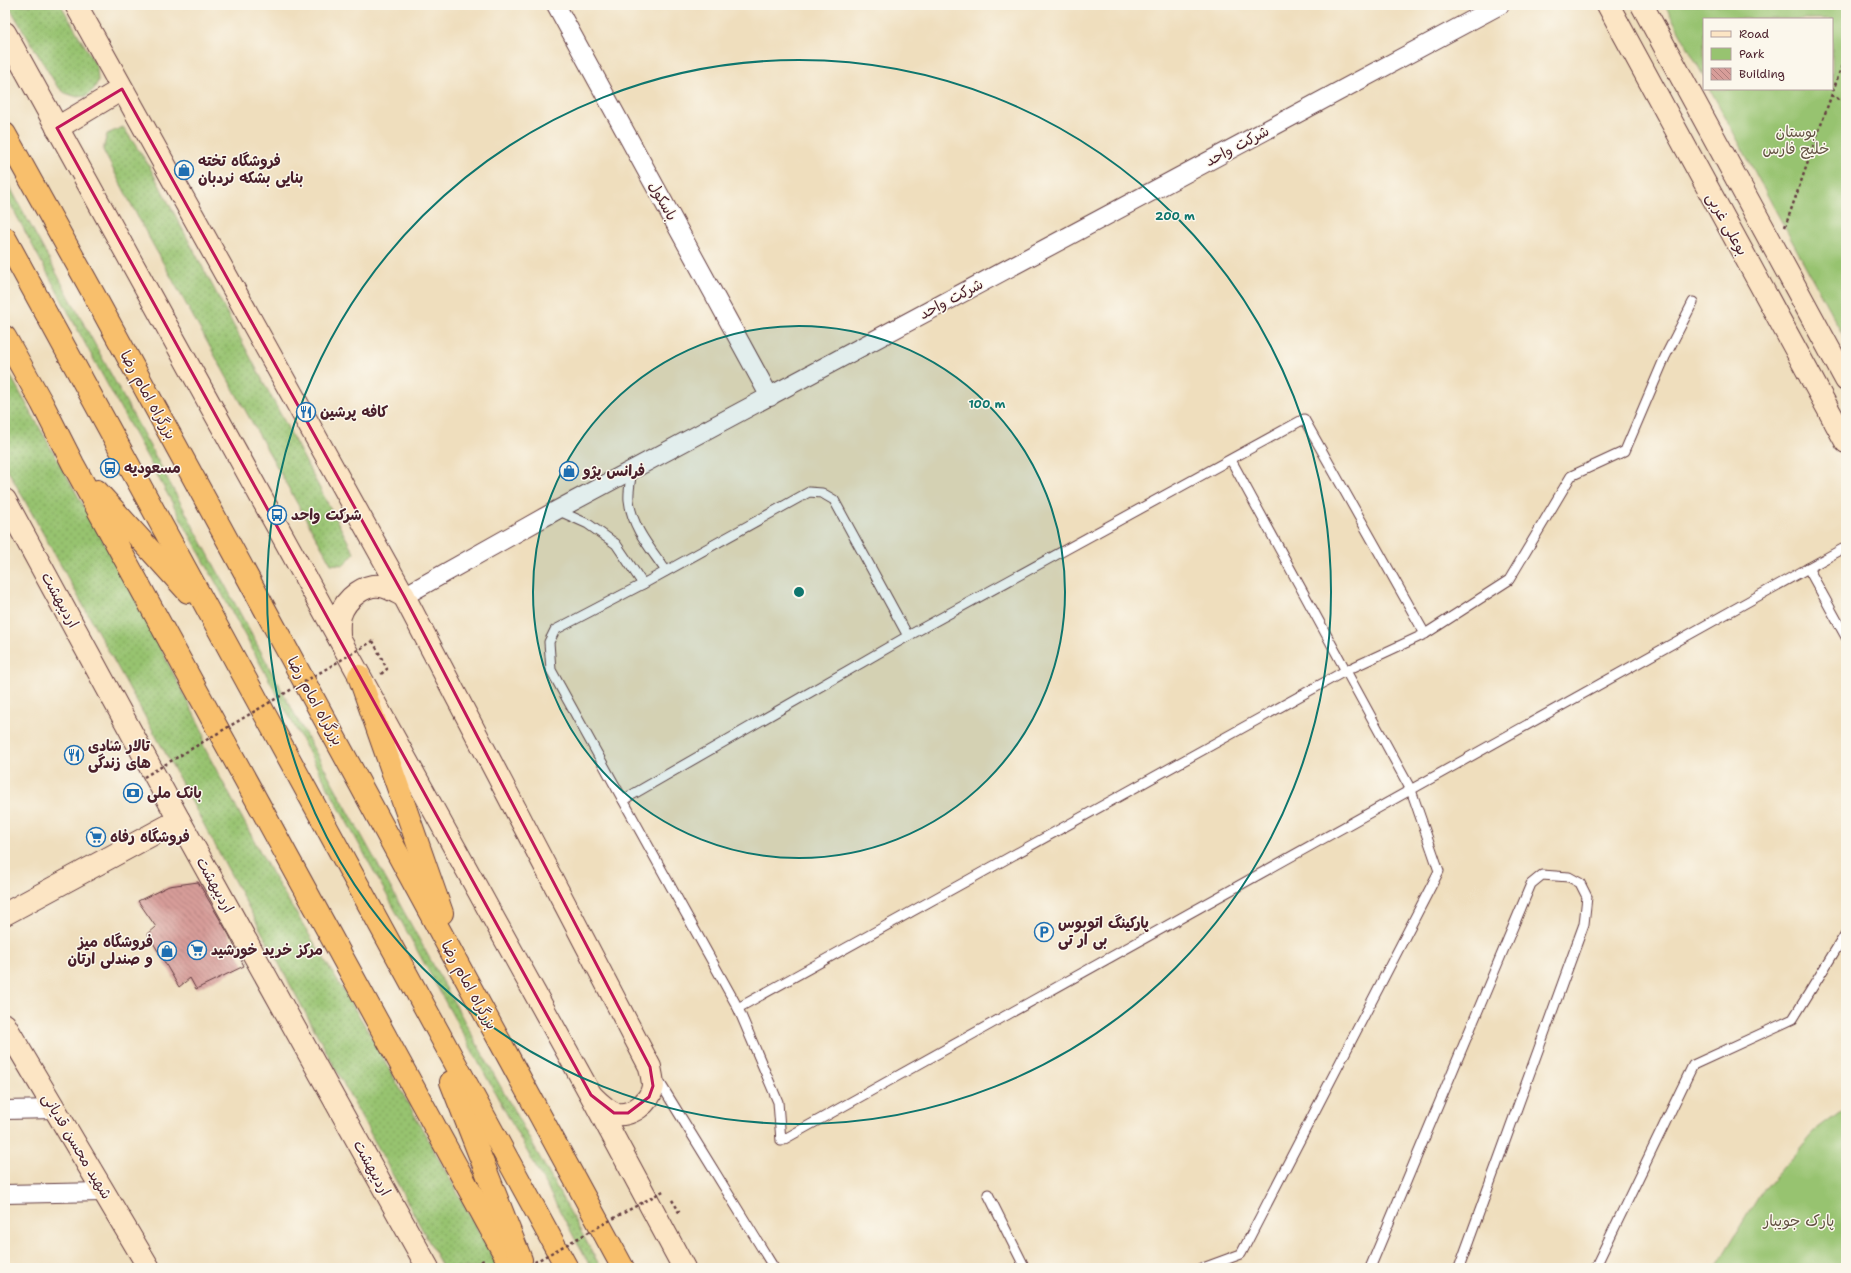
<svg xmlns="http://www.w3.org/2000/svg" width="1851" height="1273" viewBox="0 0 1851 1273" font-family="'Shantell Sans','Playpen Sans Arabic',sans-serif">
	<defs>
		<pattern id="grass-dots" width="8" height="8" patternUnits="userSpaceOnUse"><rect width="8" height="8" fill="#97c370"/><path d="M2 2h.1M6 6h.1" fill="none" stroke="#7d9e5c" stroke-width="1.8" stroke-linecap="round"/></pattern>
		<pattern id="building-back-hatch" width="6" height="6" patternUnits="userSpaceOnUse"><rect width="6" height="6" fill="#d79d99"/><path d="M-1 5l2 2M0 0l6 6M5-1l2 2" fill="none" stroke="#b07f7d"/></pattern>
	</defs>
	<rect width="100%" height="100%" fill="#fbf7ec"/>
	<filter id="ink" filterUnits="userSpaceOnUse"><feTurbulence type="fractalNoise" baseFrequency=".025" numOctaves="2"/><feDisplacementMap in="SourceGraphic" scale="8" xChannelSelector="R" yChannelSelector="G"/><feConvolveMatrix kernelMatrix="1 2 1 2 8 2 1 2 1" color-interpolation-filters="sRGB"/></filter>
	<filter id="wash" filterUnits="userSpaceOnUse"><feTurbulence type="fractalNoise" baseFrequency=".012" numOctaves="4" result="noise"/><feDisplacementMap in="SourceGraphic" scale="16" xChannelSelector="R" yChannelSelector="G"/><feGaussianBlur stdDeviation="0.9" result="paint"/><feColorMatrix in="noise" values="0 0 0 0 0 0 0 0 0 0 0 0 0 0 0 0 0 1.4 0 .05"/><feComposite in="paint" operator="in"/></filter>
	<g filter="url(#wash)">
		<rect width="100%" height="100%" fill="#efdebd"/>
		<g fill="url(#grass-dots)" stroke="#70714e">
			<path d="M8 5H61L97 67 98 81 94 89 87 96 77 97 65 93 57 86Z"/>
			<path d="M123 127 148 164 354 553 344 565 331 564 142 225 103 150 107 134Z"/>
			<path d="M5 178 300 724 601 1268H591L88 349 5 194Z"/>
			<path d="M5 366 134 596 204 734 203 745 272 874 367 1029 499 1268H443L167 756 5 465Z"/>
		</g>
		<g fill="#97c370" stroke="#70714e">
			<path d="M1665 5H1846V341L1710 89H1832V19H1704V77Z"/>
			<path d="M1846 1108V1268H1715L1761 1193 1814 1132Z"/>
		</g>
		<g id="blocks">
			<path fill="url(#building-back-hatch)" d="M198 882 229 935 244 966 196 989 190 978 179 987 148 934 156 927 138 901 169 886Z"/>
		</g>
	</g>
	<g filter="url(#ink)">
		<use href="#blocks" fill-opacity="0" stroke="#633c41" stroke-width="1"/>
		<g fill="none" stroke-linecap="round" stroke-linejoin="round">
			<defs>
				<g id="lane">
					<path d="M632 469C631 479 628 491 629 500 632 528 651 549 666 571"/>
					<path d="M557 510 588 524 616 544 643 584"/>
					<path d="M1808 568 1846 637"/>
					<path d="M908 636 834 500 822 493 809 492 643 584 555 630 549 642 551 670 738 1008 778 1102 781 1141 1846 547"/>
					<path d="M623 800 908 636 1304 419 1425 634"/>
					<path d="M738 1008 1345 671 1425 634 1509 580 1571 476 1625 451 1665 357 1693 302"/>
					<path d="M657 1078 774 1268"/>
					<path d="M988 1194 1025 1268"/>
					<path d="M1203 1268 1241 1254 1439 871 1411 790 1231 460"/>
					<path d="M1370 1268 1531 884 1542 875 1569 877 1580 883 1587 897 1584 924 1459 1268"/>
					<path d="M1595 1268 1693 1065 1793 1019 1846 933"/>
				</g>
				<g id="street">
					<path d="M556 5 770 397"/>
					<path d="M404 596 557 510 1500 5"/>
					<path d="M5 1110 55 1109"/>
					<path d="M5 1194 104 1192"/>
				</g>
				<g id="secondary">
					<path d="M76 5 404 596 650 1067C651 1073 653 1080 653 1086 651 1102 629 1119 613 1113 606 1109 599 1103 593 1097"/>
					<path d="M1608 5 1846 442"/>
					<path d="M1642 5 1846 380"/>
					<path d="M5 33 591 1095 684 1268"/>
					<path d="M57 128 122 89"/>
					<path d="M5 500 179 820 428 1268"/>
					<path d="M339 638C339 631 338 623 340 616 345 599 366 581 385 587 391 589 398 593 404 596"/>
					<path d="M5 914 179 820"/>
					<path d="M5 1025 149 1268"/>
				</g>
				<g id="highway">
					<path d="M5 134 93 293 623 1268"/>
					<path d="M5 238 567 1268"/>
					<path d="M5 337 42 403 73 464 512 1268"/>
					<path d="M97 491 188 592"/>
					<path d="M359 676 442 913"/>
					<path d="M451 1082 521 1260"/>
				</g>
			</defs>
			<use href="#lane" stroke="#633c41" stroke-width="11"/>
			<use href="#street" stroke="#633c41" stroke-width="20"/>
			<use href="#secondary" stroke="#633c41" stroke-width="24"/>
			<use href="#highway" stroke="#633c41" stroke-width="24"/>
			<g stroke="#633c41" stroke-width="2.5" stroke-dasharray="3 3" stroke-linecap="butt">
				<path d="M1831 95 1846 103"/>
				<path d="M1785 227 1846 54"/>
				<path d="M373 641 387 669 381 674"/>
				<path d="M104 744 114 739"/>
				<path d="M672 1200 679 1211 676 1213"/>
				<path d="M474 1268 473 1265 486 1259"/>
			</g>
			<use href="#lane" stroke="#fff" stroke-width="9"/>
			<use href="#street" stroke="#fff" stroke-width="18"/>
			<use href="#secondary" stroke="#fce5c4" stroke-width="22"/>
			<use href="#highway" stroke="#f8bf6c" stroke-width="22"/>
			<g stroke="#633c41" stroke-width="2.5" stroke-dasharray="3 3" stroke-linecap="butt">
				<path d="M144 777 373 641"/>
				<path d="M524 1268 665 1190"/>
			</g>
		</g>
	</g>
	<path fill="none" stroke="#c2185b" stroke-width="3" stroke-linejoin="round" d="M122 89 404 596 650 1067 653 1086 649 1097 628 1113H614L591 1095 57 128Z"/>
	<circle cx="799" cy="592" r="266" fill="#0f766e" fill-opacity=".12"/>
	<g fill="none" stroke="#0f766e" stroke-width="2">
		<circle cx="799" cy="592" r="266"/>
		<circle cx="799" cy="592" r="532"/>
	</g>
	<defs>
		<symbol id="shop-ring" viewBox="-11 -11 22 22"><circle r="9.5" fill="#fbf7ec" stroke="#1f6fb2" stroke-width="1.5"/><path d="M-5-2.5h2.3a2.7 3.5 0 0 1 5.4 0H5L5.5 6h-11ZM-1.5-2.5h3a1.5 2.3 0 0 0-3 0Z" fill="#1f6fb2"/></symbol>
		<symbol id="restaurant-ring" viewBox="-11 -11 22 22"><circle r="9.5" fill="#fbf7ec" stroke="#1f6fb2" stroke-width="1.5"/><path d="M-5-6h1v4h1v-4h1v4h1v-4h1v5L-1.5 .5V6h-2V.5L-5-1ZM5-6V6H3V1.5H1.5Q1.5-4 5-6Z" fill="#1f6fb2"/></symbol>
		<symbol id="bus-ring" viewBox="-11 -11 22 22"><circle r="9.5" fill="#fbf7ec" stroke="#1f6fb2" stroke-width="1.5"/><path d="M-5-6H5V4H4V6H2V4H-2V6H-4V4H-5ZM-3.5-4V0h7V-4ZM-3.5 1.2v1.5H-2V1.2ZM2 1.2v1.5H3.5V1.2Z" fill="#1f6fb2"/></symbol>
		<symbol id="bank-ring" viewBox="-11 -11 22 22"><circle r="9.5" fill="#fbf7ec" stroke="#1f6fb2" stroke-width="1.5"/><path d="M-6-4H6V4H-6ZM0-2.3a2.3 2.3 0 1 0 0 4.6a2.3 2.3 0 1 0 0-4.6Z" fill="#1f6fb2"/></symbol>
		<symbol id="supermarket-ring" viewBox="-11 -11 22 22"><circle r="9.5" fill="#fbf7ec" stroke="#1f6fb2" stroke-width="1.5"/><path d="M-6-5.5h2.5l.6 2H6L4.5 2H-2.5L-4.4-4H-6ZM-1.5 3.2a1.3 1.3 0 1 0 .1 0ZM3 3.2a1.3 1.3 0 1 0 .1 0Z" fill="#1f6fb2"/></symbol>
		<symbol id="parking-ring" viewBox="-11 -11 22 22"><circle r="9.5" fill="#fbf7ec" stroke="#1f6fb2" stroke-width="1.5"/><path d="M-3.5-5.5H1a3.5 3.5 0 0 1 0 7H-1V5.5H-3.5ZM-1-3.4V-.6H.8a1.4 1.4 0 0 0 0-2.8Z" fill="#1f6fb2"/></symbol>
	</defs>
	<g fill-rule="evenodd">
		<use href="#shop-ring" x="173" y="159" width="22" height="22"/>
		<use href="#restaurant-ring" x="295" y="401" width="22" height="22"/>
		<use href="#bus-ring" x="99" y="457" width="22" height="22"/>
		<use href="#shop-ring" x="558" y="460" width="22" height="22"/>
		<use href="#bus-ring" x="266" y="504" width="22" height="22"/>
		<use href="#restaurant-ring" x="63" y="744" width="22" height="22"/>
		<use href="#bank-ring" x="122" y="782" width="22" height="22"/>
		<use href="#supermarket-ring" x="85" y="826" width="22" height="22"/>
		<use href="#parking-ring" x="1033" y="921" width="22" height="22"/>
		<use href="#supermarket-ring" x="186" y="939" width="22" height="22"/>
		<use href="#shop-ring" x="156" y="940" width="22" height="22"/>
	</g>
	<g text-anchor="middle" dominant-baseline="central" stroke-width="3" stroke-linejoin="round" paint-order="stroke">
		<g font-size="15" fill="#615040" stroke="#fbf7ec">
			<text x="1796" y="132">بوستان<tspan x="1796" dy="17">خلیج فارس</tspan></text>
			<text x="1799" y="1221">پارک جویبار</text>
		</g>
		<g font-size="15" fill="#4a1f2b" stroke="#fbf7ec">
			<text transform="translate(1237 146) rotate(-28)">شرکت واحد</text>
			<text transform="translate(663 201) rotate(61)">باسکول</text>
			<text transform="translate(1727 224) rotate(61)">بوعلی غربی</text>
			<text transform="translate(951 299) rotate(-28)">شرکت واحد</text>
			<text transform="translate(148 395) rotate(61)">بزرگراه امام رضا</text>
			<text transform="translate(60 600) rotate(61)">اردیبهشت</text>
			<text transform="translate(315 701) rotate(61)">بزرگراه امام رضا</text>
			<text transform="translate(215 885) rotate(61)">اردیبهشت</text>
			<text transform="translate(469 985) rotate(61)">بزرگراه امام رضا</text>
			<text transform="translate(77 1146) rotate(59)">شهید محسن قدیانی</text>
			<text transform="translate(372 1168) rotate(61)">اردیبهشت</text>
		</g>
		<g font-size="15" font-weight="bold" fill="#4a1f2b" stroke="#fbf7ec" text-anchor="start">
			<text x="198" y="161">فروشگاه تخته<tspan x="198" dy="17">بنایی بشکه نردبان</tspan></text>
			<text x="320" y="412">کافه پرشین</text>
			<text x="124" y="468">مسعودیه</text>
			<text x="583" y="471">فرانس پژو</text>
			<text x="291" y="515">شرکت واحد</text>
			<text x="88" y="746">تالار شادی<tspan x="88" dy="17">های زندگی</tspan></text>
			<text x="147" y="793">بانک ملی</text>
			<text x="110" y="837">فروشگاه رفاه</text>
			<text x="1058" y="923">پارکینگ اتوبوس<tspan x="1058" dy="17">بی ار تی</tspan></text>
			<text x="153" y="942" text-anchor="end">فروشگاه میز<tspan x="153" dy="17">و صندلی ارتان</tspan></text>
			<text x="211" y="950">مرکز خرید خورشید</text>
		</g>
	</g>
	<circle cx="799" cy="592" r="6" fill="#0f766e" stroke="#fbf7ec" stroke-width="2"/>
	<g font-size="12" text-anchor="middle" font-weight="bold" fill="#0f766e" stroke="#fbf7ec" stroke-width="3" stroke-linejoin="round" paint-order="stroke">
		<text x="1175" y="220">200 m</text>
		<text x="987" y="408">100 m</text>
	</g>
	<rect width="1851" height="1273" fill="none" stroke="#fbf7ec" stroke-width="20"/>
	<rect x="1703" y="18" width="130" height="72" fill="#fbf7ec" stroke="#b4a19f"/>
	<rect x="1711" y="31" width="20" height="6" fill="#fce5c4" stroke="#b4a19f"/>
	<text x="1739" y="38" font-size="12" fill="#4a1f2b">Road</text>
	<rect x="1711" y="48" width="20" height="12" fill="#97c370" stroke="#b4a19f"/>
	<text x="1739" y="58" font-size="12" fill="#4a1f2b">Park</text>
	<rect x="1711" y="68" width="20" height="12" fill="url(#building-back-hatch)" stroke="#b4a19f"/>
	<text x="1739" y="78" font-size="12" fill="#4a1f2b">Building</text>
</svg>
